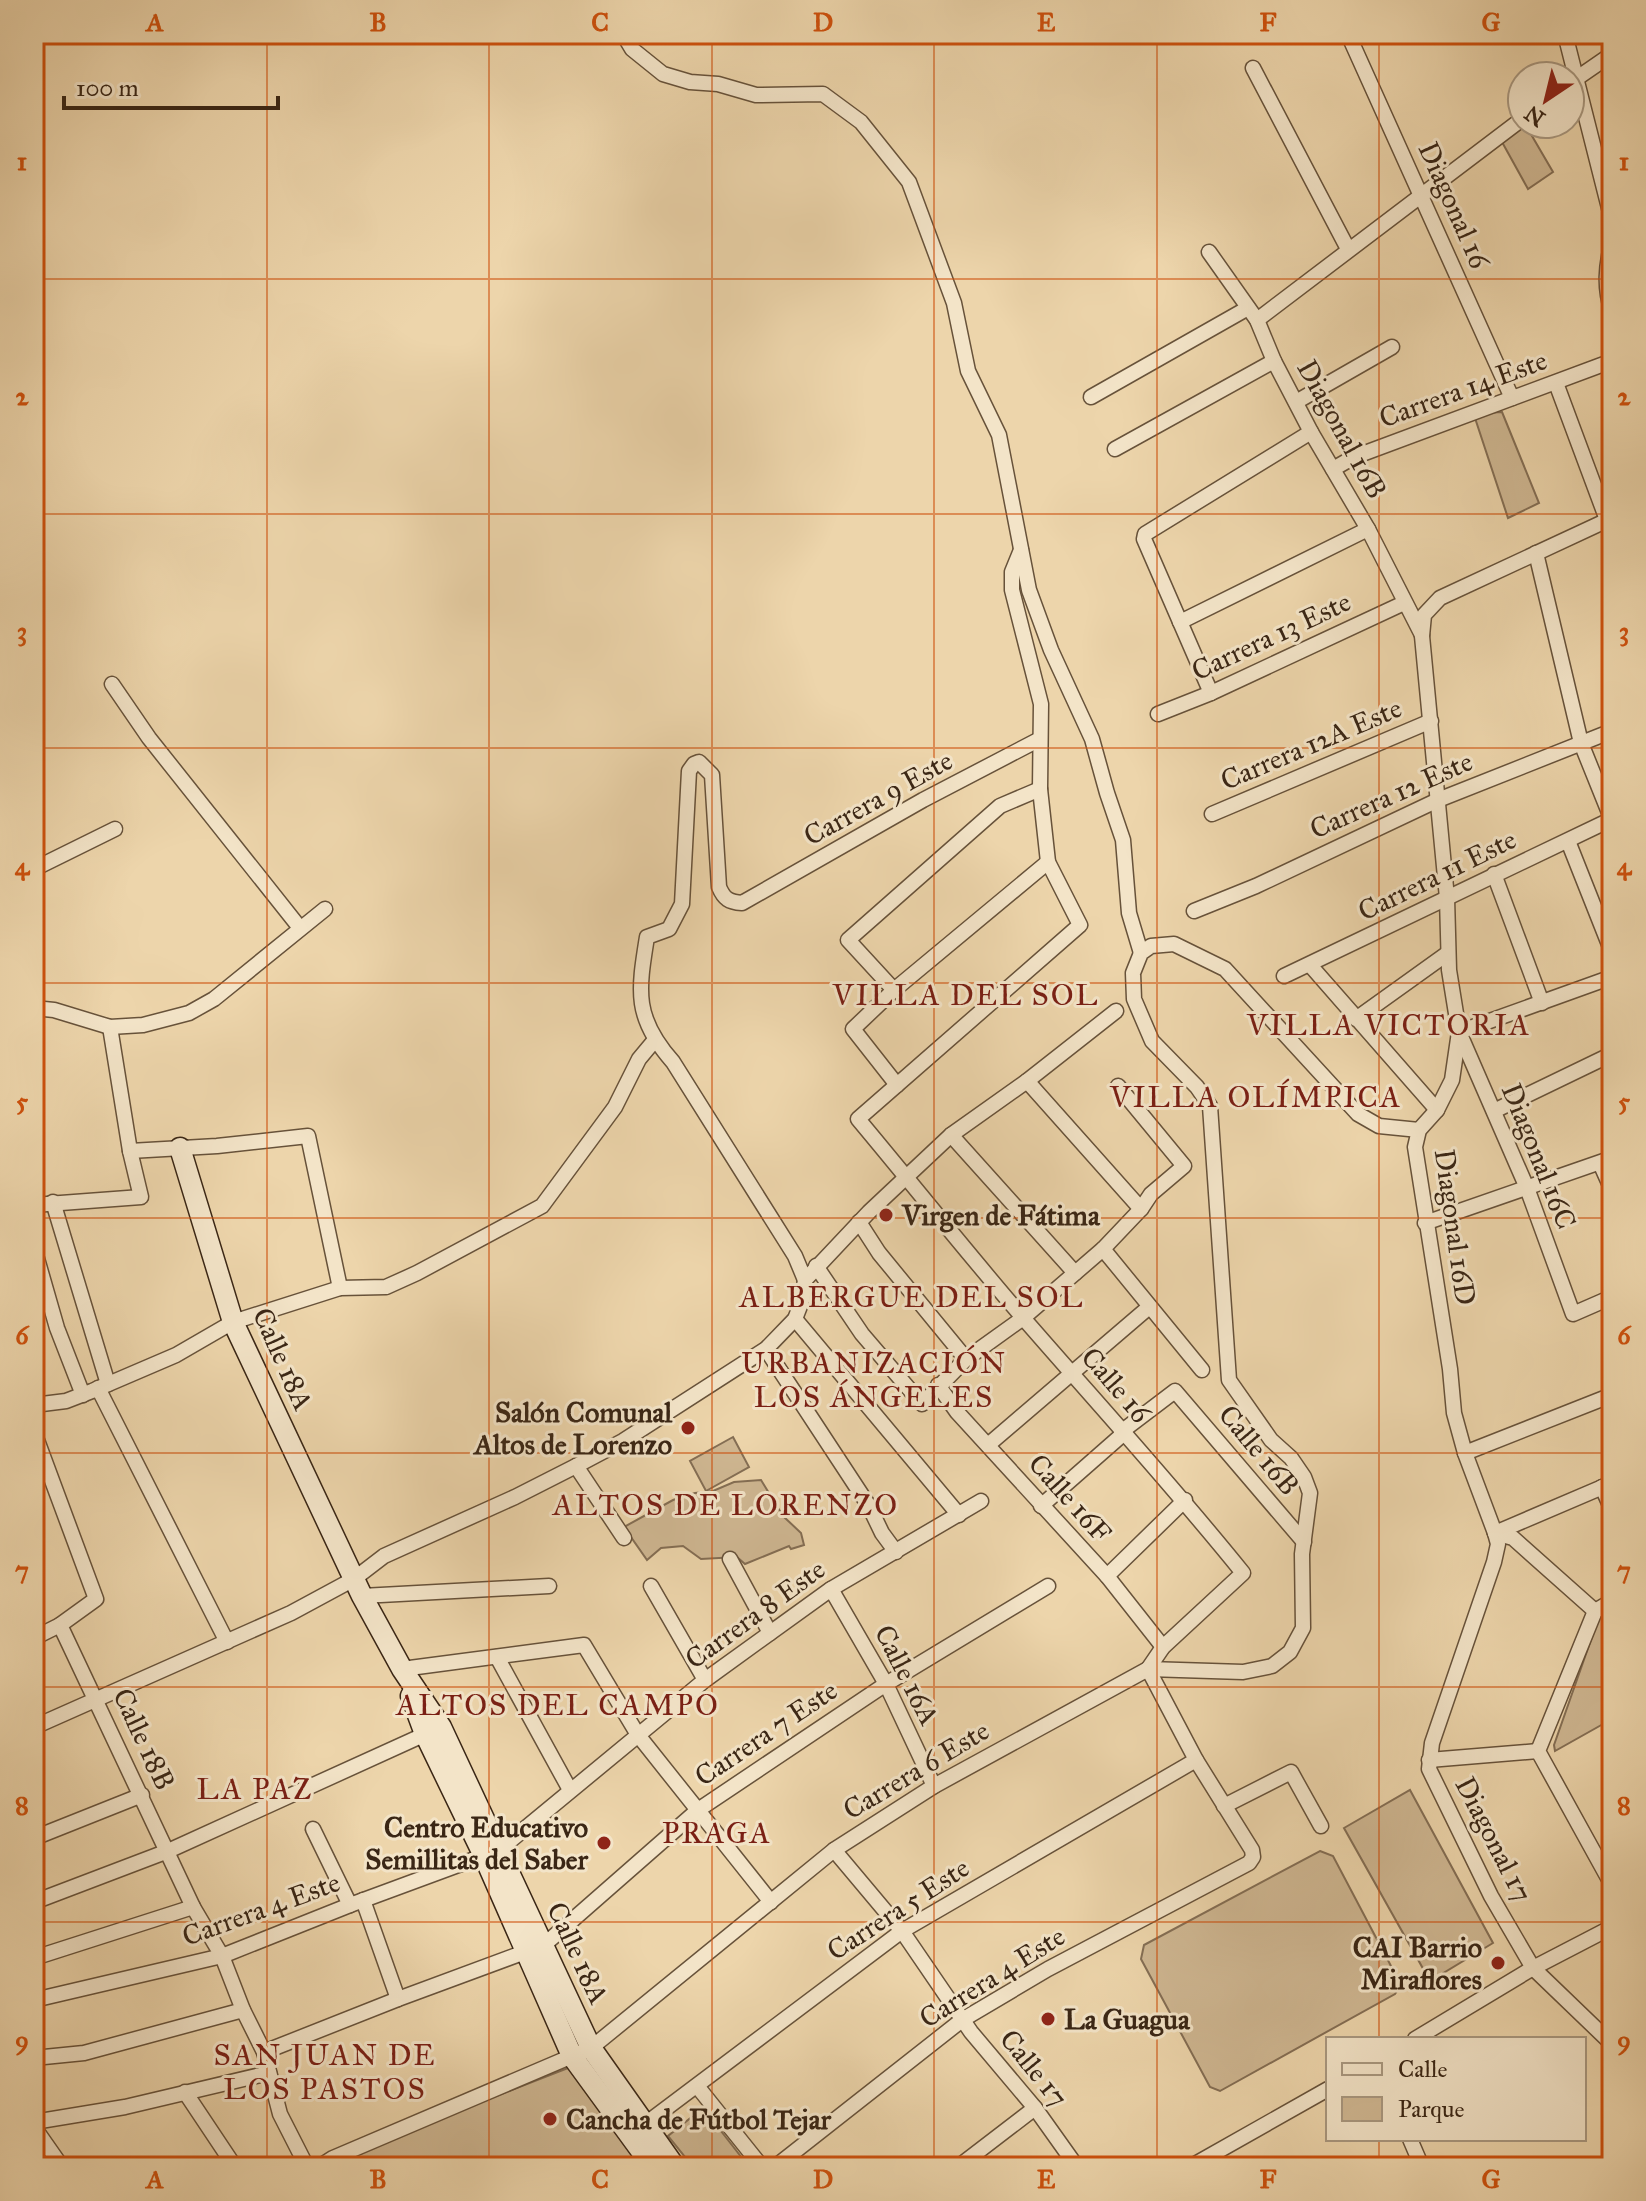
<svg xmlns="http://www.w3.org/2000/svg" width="1646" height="2201" viewBox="0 0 1646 2201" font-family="'IM FELL Great Primer',serif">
	<rect width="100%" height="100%" fill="#edd5ab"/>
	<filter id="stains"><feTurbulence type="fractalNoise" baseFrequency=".0025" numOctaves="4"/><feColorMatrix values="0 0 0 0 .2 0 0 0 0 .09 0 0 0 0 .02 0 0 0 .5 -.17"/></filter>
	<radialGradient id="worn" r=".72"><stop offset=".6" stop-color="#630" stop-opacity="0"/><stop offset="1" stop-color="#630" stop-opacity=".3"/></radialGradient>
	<g fill="#cfb792" stroke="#846e54" stroke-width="2">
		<path d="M1525 124 1553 172 1528 189 1502 142Z"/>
		<path d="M1502 412 1539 503 1508 518 1475 418 1485 413Z"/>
		<path d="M733 1437 749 1467 706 1491 690 1461Z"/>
		<path d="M761 1480 783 1516 801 1533 804 1545 791 1549 789 1546 745 1564 737 1557 701 1559 683 1546 661 1548 647 1560 624 1527 673 1500 695 1493 713 1491 734 1482Z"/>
		<path d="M1606 1615 1612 1633V1719L1555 1751 1554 1745 1599 1617Z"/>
		<path d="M1410 1790 1493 1943 1430 1981 1344 1828Z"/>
		<path d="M1320 1851 1333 1856 1401 1985 1395 1994 1220 2091 1210 2087 1141 1959 1144 1945Z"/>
		<path d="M568 2068 644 2165 640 2167H353L348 2158 450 2114Z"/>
		<path d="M703 2108 749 2167H693L668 2136Z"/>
	</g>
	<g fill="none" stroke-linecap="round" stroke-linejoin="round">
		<defs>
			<g id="street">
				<path d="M623 34 632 49 663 74 690 82 718 84 756 95 823 94 861 122 909 182 954 303 968 371 999 435 1029 590 1051 650 1092 739 1107 793 1123 840 1129 913 1141 953"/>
				<path d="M1348 34 1512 398"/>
				<path d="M1565 34 1612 220"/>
				<path d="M1253 68 1348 249"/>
				<path d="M1570 83 1612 54"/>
				<path d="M1612 242C1606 266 1604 288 1612 312"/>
				<path d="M1209 252 1257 320 1274 361 1311 432 1368 529 1422 635"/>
				<path d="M1257 320 1522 119"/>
				<path d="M1556 383 1607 520"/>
				<path d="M1091 397 1248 308"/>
				<path d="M1296 402 1392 347"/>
				<path d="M1115 449 1274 361"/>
				<path d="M1333 469 1354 457 1612 361"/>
				<path d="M1612 518 1440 598 1424 615 1422 636 1447 898 1449 970 1459 1032 1527 1188 1573 1314 1612 1297"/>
				<path d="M1021 550 1012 572V590L1041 704 1040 789 1048 862 1080 925 858 1119C914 1186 968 1254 1025 1320 1098 1404 1173 1486 1243 1573L1163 1647 1148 1669"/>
				<path d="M1536 553 1581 743 1612 820"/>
				<path d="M1180 622 1368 529"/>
				<path d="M112 684 149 738 300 928"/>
				<path d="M1211 693 1144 539 1145 534 1311 432"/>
				<path d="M1158 714 1211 693 1404 603"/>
				<path d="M1212 814 1431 721"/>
				<path d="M1568 841 1612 952"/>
				<path d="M34 869 115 829"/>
				<path d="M1494 874 1542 1003"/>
				<path d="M1194 911 1256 886 1438 800 1612 731"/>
				<path d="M1310 965 1437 1110"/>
				<path d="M1284 976 1612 819"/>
				<path d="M1612 977 1459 1032 1452 1080 1437 1110 1419 1130 1415 1147 1450 1369 1454 1413 1465 1453 1495 1533 1498 1544 1494 1562 1432 1743 1429 1769 1491 1896 1533 1968 1612 2044"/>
				<path d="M894 990 848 940 1000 806 1040 789"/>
				<path d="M34 1008 54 1010 110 1027 143 1025 189 1013 214 999 325 909"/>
				<path d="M1356 1019 1448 953"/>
				<path d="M1027 1081 1141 1209"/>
				<path d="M897 1085 853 1029 894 990 1048 862"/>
				<path d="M1494 1111 1612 1054"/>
				<path d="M951 1135 1075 1273"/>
				<path d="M130 1151 217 1146 308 1136 340 1288"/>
				<path d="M1600 1163 1612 1190"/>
				<path d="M53 1202 108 1384"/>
				<path d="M34 1205 141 1197 130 1151 110 1027"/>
				<path d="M859 1222 879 1253 966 1359"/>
				<path d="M1425 1223 1612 1158"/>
				<path d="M34 1248 57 1328 83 1395"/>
				<path d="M1103 1249 1202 1370"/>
				<path d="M816 1266 862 1334 922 1404 966 1359 1023 1318 1103 1249 1141 1209 1151 1194 1184 1166 1118 1086"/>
				<path d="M805 1280 795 1256 673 1062C634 1018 638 992 647 937L669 929 682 904 689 771 694 764 699 762 712 775 719 887C724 899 729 902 742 903L923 800 1040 739"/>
				<path d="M795 1319 959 1515"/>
				<path d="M766 1349 869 1506 882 1533 896 1552"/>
				<path d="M938 1385 957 1412 1107 1576 1163 1647"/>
				<path d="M98 1388 227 1642"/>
				<path d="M34 1405 66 1401 92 1391 176 1355 233 1322 340 1288 386 1287 417 1273 542 1206 615 1107 639 1059 654 1041"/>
				<path d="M34 1432 96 1599 60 1625 193 1907 222 1956 243 2010 264 2052 280 2114 307 2167"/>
				<path d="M1121 1432 1175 1391 1304 1542"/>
				<path d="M988 1445 1148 1308"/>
				<path d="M1465 1453 1612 1395"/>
				<path d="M576 1466 624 1538"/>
				<path d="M1602 1487 1612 1510"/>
				<path d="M1041 1506 1123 1434"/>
				<path d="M1495 1533 1513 1538 1595 1611"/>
				<path d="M1495 1533 1612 1483"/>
				<path d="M730 1559 770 1633"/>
				<path d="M1107 1576 1185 1500"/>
				<path d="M651 1586 705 1680"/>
				<path d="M831 1589 886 1684 934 1786"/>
				<path d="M362 1596 549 1586"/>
				<path d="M1595 1611 1538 1751 1612 1885"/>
				<path d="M1595 1611 1612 1601"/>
				<path d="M34 1638 60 1625"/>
				<path d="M497 1657 570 1790"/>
				<path d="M402 1669 584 1645 638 1735 771 1902"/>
				<path d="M34 1727 291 1613 354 1579 384 1556 515 1497 576 1466 623 1441 766 1349 795 1319 802 1301 805 1280 869 1212 951 1135 1027 1081 1116 1011"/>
				<path d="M1429 1760 1538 1751"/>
				<path d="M1224 1806 1291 1772 1321 1826"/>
				<path d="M313 1829 350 1905"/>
				<path d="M34 1838 142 1795"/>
				<path d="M834 1850 902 1931 971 2032 1035 2108 1077 2167"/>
				<path d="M363 1900 398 1999"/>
				<path d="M34 1902 168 1851 430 1732"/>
				<path d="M34 1958 193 1907"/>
				<path d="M34 2000 222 1956 350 1905 499 1850 705 1680 831 1589 981 1501"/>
				<path d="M1415 2039 1533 1968 1612 1927"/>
				<path d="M264 2052 398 1999 544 1945 698 1810 886 1684 1048 1586"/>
				<path d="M34 2058 84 2053 243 2010"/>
				<path d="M697 2086 762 2167"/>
				<path d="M185 2092 235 2167"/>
				<path d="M34 2122 125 2107 269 2073"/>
				<path d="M644 2125 902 1931 1196 1760"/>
				<path d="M34 2127 62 2167"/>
				<path d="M1410 2139 1422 2167"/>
				<path d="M319 2167 333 2158 591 2048 834 1850 934 1786 1148 1669 1243 1672 1272 1666 1290 1652 1303 1628 1302 1554 1310 1493 1304 1477 1291 1458 1271 1440 1229 1380 1210 1106 1197 1087 1152 1041 1134 999 1133 973 1141 953 1151 946 1174 944 1225 969 1358 1114 1379 1126 1419 1130"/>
				<path d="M775 2167 962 2020 1048 1969 1249 1863 1253 1857 1252 1850 1196 1760 1148 1669"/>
				<path d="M958 2167 1035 2108"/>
				<path d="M1190 2167 1328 2089"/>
			</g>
			<g id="secondary">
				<path d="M180 1148 233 1322 362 1596 402 1669 441 1727 591 2048 675 2167"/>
				<path d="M411 1696 425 1734 484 1856 572 2056 653 2167"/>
			</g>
		</defs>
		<use href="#street" stroke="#67523a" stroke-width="17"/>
		<use href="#secondary" stroke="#3a2615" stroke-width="23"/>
		<use href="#street" stroke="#f3e4c8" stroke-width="14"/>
		<use href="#secondary" stroke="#f3e4c8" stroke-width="20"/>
	</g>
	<path fill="none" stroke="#ce510d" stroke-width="2" stroke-opacity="0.55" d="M267 34V2167M489 34V2167M712 34V2167M934 34V2167M1157 34V2167M1379 34V2039M34 279H1612M34 514H1612M34 748H1612M34 983H1612M34 1218H1612M34 1453H1612M34 1687H1612M34 1922H1612M1379 2139V2167"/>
	<g fill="#8f2418" stroke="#f3e4c8" stroke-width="3">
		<circle cx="886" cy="1215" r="8"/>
		<circle cx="688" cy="1428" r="8"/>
		<circle cx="604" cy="1843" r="8"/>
		<circle cx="1498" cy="1963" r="8"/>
		<circle cx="1048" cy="2019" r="8"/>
		<circle cx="550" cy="2119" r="8"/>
	</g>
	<g text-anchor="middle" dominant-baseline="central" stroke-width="6" stroke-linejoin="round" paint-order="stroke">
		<g font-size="28" fill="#3a2615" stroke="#f3e4c8">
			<text transform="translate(1454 205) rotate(66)">Diagonal 16</text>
			<text transform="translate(1463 389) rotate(-20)">Carrera 14 Este</text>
			<text transform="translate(1342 429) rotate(61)">Diagonal 16B</text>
			<text transform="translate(1271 636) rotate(-25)">Carrera 13 Este</text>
			<text transform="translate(1311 744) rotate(-23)">Carrera 12A Este</text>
			<text transform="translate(1391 795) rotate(-24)">Carrera 12 Este</text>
			<text transform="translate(878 798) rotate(-29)">Carrera 9 Este</text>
			<text transform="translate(1437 875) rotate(-26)">Carrera 11 Este</text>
			<text transform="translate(1539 1156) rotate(68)">Diagonal 16C</text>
			<text transform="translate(1455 1227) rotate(82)">Diagonal 16D</text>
			<text transform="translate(283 1359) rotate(66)">Calle 18A</text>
			<text transform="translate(1116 1385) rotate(49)">Calle 16</text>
			<text transform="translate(1259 1450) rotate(50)">Calle 16B</text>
			<text transform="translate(1070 1498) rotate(48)">Calle 16F</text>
			<text transform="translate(755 1614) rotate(-36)">Carrera 8 Este</text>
			<text transform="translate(907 1675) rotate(63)">Calle 16A</text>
			<text transform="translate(766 1733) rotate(-34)">Carrera 7 Este</text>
			<text transform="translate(144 1739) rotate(65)">Calle 18B</text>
			<text transform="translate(916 1770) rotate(-31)">Carrera 6 Este</text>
			<text transform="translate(1494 1839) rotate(63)">Diagonal 17</text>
			<text transform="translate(261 1909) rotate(-20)">Carrera 4 Este</text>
			<text transform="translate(898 1909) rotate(-33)">Carrera 5 Este</text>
			<text transform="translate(578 1953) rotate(65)">Calle 18A</text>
			<text transform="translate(992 1977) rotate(-32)">Carrera 4 Este</text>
			<text transform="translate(1034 2068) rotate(51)">Calle 17</text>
		</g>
		<g font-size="28" font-weight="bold" fill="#3a2615" stroke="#f3e4c8" text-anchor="start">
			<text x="902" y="1215">Virgen de Fátima</text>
			<text x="672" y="1412" text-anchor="end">Salón Comunal<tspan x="672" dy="32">Altos de Lorenzo</tspan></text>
			<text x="588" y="1827" text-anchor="end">Centro Educativo<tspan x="588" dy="32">Semillitas del Saber</tspan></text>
			<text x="1482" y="1947" text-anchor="end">CAI Barrio<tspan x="1482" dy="32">Miraflores</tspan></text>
			<text x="1064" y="2019">La Guagua</text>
			<text x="566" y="2119">Cancha de Fútbol Tejar</text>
		</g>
		<g font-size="30" letter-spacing="2" fill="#7a1f14" stroke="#f3e4c8">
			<text x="966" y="995">VILLA DEL SOL</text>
			<text x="1389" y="1025">VILLA VICTORIA</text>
			<text x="1256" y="1097">VILLA OLÍMPICA</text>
			<text x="912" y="1297">ALBERGUE DEL SOL</text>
			<text x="874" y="1363">URBANIZACIÓN<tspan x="874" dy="34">LOS ÁNGELES</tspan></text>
			<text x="726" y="1505">ALTOS DE LORENZO</text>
			<text x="558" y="1705">ALTOS DEL CAMPO</text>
			<text x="255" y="1789">LA PAZ</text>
			<text x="717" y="1833">PRAGA</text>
			<text x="325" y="2055">SAN JUAN DE<tspan x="325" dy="34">LOS PASTOS</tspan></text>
		</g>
	</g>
	<rect width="1646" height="2201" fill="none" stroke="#edd5ab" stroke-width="88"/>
	<rect x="1326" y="2037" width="260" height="104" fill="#f3e4c8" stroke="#a99880" stroke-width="2"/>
	<rect x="1342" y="2063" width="40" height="12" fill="#f3e4c8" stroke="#a99880" stroke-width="2"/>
	<text x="1398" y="2077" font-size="24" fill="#3a2615">Calle</text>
	<rect x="1342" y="2097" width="40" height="24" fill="#cfb792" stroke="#a99880" stroke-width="2"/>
	<text x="1398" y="2117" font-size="24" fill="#3a2615">Parque</text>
	<g transform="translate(1546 100) rotate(215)"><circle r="38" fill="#f3e4c8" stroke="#a99880" stroke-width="2"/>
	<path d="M0-6L14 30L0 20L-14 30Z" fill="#8f2418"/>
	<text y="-12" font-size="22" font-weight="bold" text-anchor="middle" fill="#3a2615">N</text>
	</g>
	<path d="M64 96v12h214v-12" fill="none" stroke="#3a2615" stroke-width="4"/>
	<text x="76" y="96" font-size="24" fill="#3a2615" stroke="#f3e4c8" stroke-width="6" paint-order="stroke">100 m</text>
	<rect x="44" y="44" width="1558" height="2113" fill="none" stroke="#ce510d" stroke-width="3"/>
	<g font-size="26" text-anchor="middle" font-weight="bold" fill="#ce510d">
		<text x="155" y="31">A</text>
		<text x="378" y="31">B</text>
		<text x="600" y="31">C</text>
		<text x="823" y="31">D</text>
		<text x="1046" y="31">E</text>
		<text x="1268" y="31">F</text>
		<text x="1491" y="31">G</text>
		<text x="22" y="170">1</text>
		<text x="1624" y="170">1</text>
		<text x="22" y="405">2</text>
		<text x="1624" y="405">2</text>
		<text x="22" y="640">3</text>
		<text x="1624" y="640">3</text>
		<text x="22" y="875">4</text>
		<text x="1624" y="875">4</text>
		<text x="22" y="1110">5</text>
		<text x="1624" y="1110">5</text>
		<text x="22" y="1344">6</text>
		<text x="1624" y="1344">6</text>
		<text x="22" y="1579">7</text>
		<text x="1624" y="1579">7</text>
		<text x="22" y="1814">8</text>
		<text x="1624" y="1814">8</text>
		<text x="22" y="2049">9</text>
		<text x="1624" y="2049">9</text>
		<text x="155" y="2188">A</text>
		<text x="378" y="2188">B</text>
		<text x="600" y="2188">C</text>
		<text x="823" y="2188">D</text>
		<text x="1046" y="2188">E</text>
		<text x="1268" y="2188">F</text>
		<text x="1491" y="2188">G</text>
	</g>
	<rect width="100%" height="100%" filter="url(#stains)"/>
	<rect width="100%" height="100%" fill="url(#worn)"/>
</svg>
